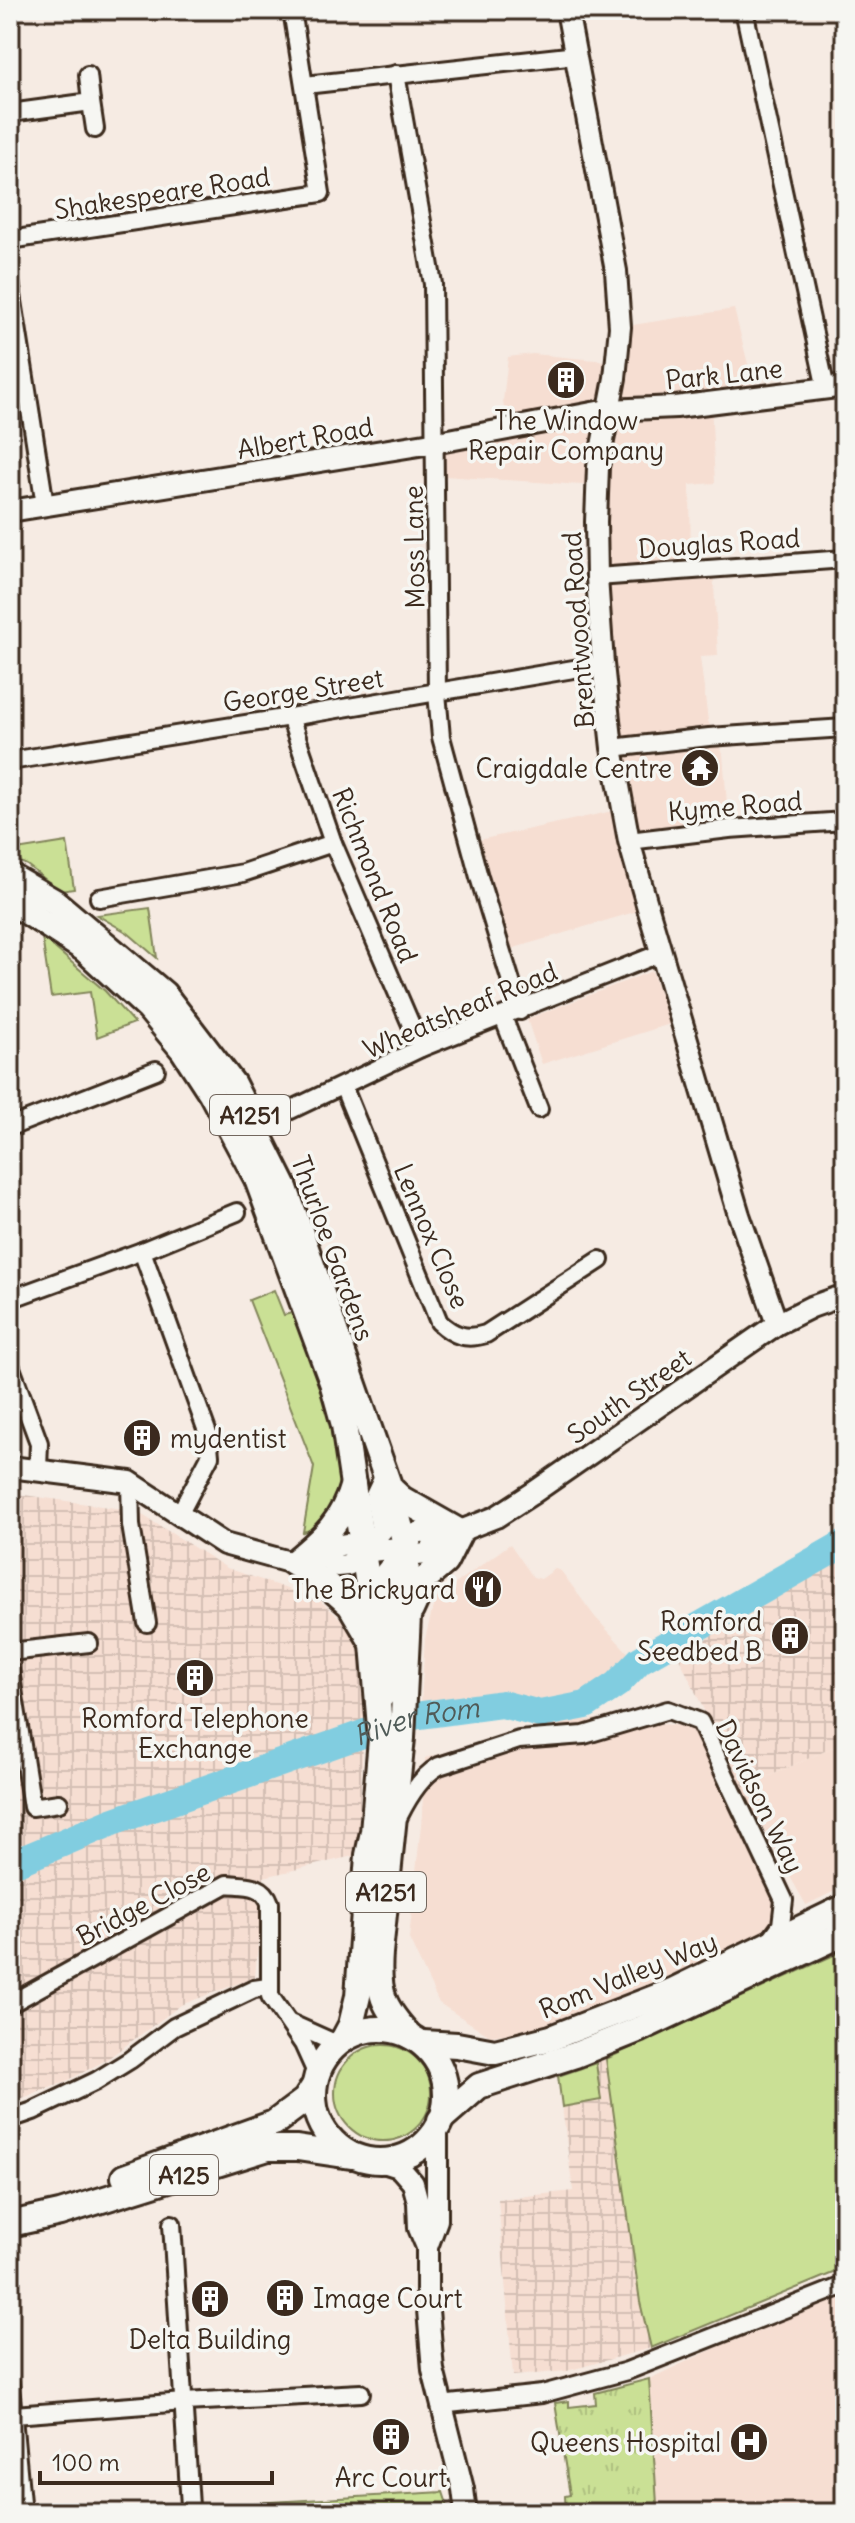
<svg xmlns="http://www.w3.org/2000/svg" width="855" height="2523" viewBox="0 0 855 2523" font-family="Delius,sans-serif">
	<defs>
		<pattern id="industrial-grid" width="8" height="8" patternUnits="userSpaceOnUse" patternTransform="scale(2)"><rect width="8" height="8" fill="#f6ded2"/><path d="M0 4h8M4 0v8" fill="none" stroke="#d4bfb4"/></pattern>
		<pattern id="park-tufts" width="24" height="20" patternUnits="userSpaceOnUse" patternTransform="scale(2)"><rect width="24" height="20" fill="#cae095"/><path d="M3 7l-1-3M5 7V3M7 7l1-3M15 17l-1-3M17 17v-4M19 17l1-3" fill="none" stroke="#aec080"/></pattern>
	</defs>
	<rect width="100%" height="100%" fill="#f6ebe3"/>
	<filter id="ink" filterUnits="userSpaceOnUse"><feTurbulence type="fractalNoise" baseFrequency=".0125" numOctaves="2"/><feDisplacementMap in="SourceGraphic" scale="16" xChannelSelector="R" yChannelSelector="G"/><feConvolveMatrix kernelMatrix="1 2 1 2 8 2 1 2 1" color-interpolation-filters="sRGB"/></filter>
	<g filter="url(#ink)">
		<g fill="#f6ded2">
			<path d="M734 309 753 384 754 397 711 403 715 483 690 485 691 568 713 567 718 656 700 657 708 721 723 754 729 829 639 839 648 908 504 951 470 842 622 809 597 486 444 476V441L507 429 503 401 508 357 533 354 616 362 620 327Z"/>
			<path d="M652 971 670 1024 542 1064 527 1019Z"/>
			<path d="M510 1544 533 1577 541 1579 555 1569 561 1571 595 1617 634 1659 586 1697 527 1704 503 1694 421 1705 425 1639 435 1599Z"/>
			<path d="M605 1719 695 1727 776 1906 770 1932 548 2028 490 2036 439 2003 409 1939 422 1815 425 1758 557 1721Z"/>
			<path d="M845 1742V1886L806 1905 741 1789Z"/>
			<path d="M845 2297V2513H668L657 2505 649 2379 739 2337Z"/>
		</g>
		<g fill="url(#industrial-grid)">
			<path d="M10 1493 136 1511 227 1568 319 1600 357 1633 365 1702 358 1848 353 1856 264 1877 255 1977 181 2005 106 2060 69 2080 10 2103Z"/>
			<path d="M845 1556V1742L741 1789 678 1655Z"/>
			<path d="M606 2059 640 2302 651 2348 567 2371 513 2376 498 2199 573 2191 558 2076Z"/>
		</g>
		<g fill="#cae095" stroke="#82855a" stroke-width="2">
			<path d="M67 842 74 889 60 891 27 865 10 857V851Z"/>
			<path d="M150 908 157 958 128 933 97 915Z"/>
			<path d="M42 937 105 991 134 1023 97 1037 90 992 51 997Z"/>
			<path d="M274 1290 284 1315 296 1312C311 1353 352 1453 339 1494 336 1505 326 1517 320 1527L303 1532 314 1467 249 1300Z"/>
			<path d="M845 1950V2268L651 2348 640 2302 606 2059Z"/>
			<circle cx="383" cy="2093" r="48"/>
			<path d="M596 2063 601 2100 562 2107 558 2076Z"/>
		</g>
		<g fill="url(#park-tufts)" stroke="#82855a" stroke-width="2">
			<path d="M649 2379 657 2504 668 2513H566L565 2496 570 2495 555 2403 569 2401V2407L596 2404 595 2393Z"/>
			<path d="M443 2492 450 2513H134V2510Z"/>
		</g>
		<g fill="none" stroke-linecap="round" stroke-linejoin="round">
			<path stroke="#81cde0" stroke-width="28" id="s1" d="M10 1865 112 1822 414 1716 502 1704 540 1714 586 1705 617 1684 640 1660 845 1543"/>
			<defs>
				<g id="minor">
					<path d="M744 10 826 389"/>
					<path d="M396 74 433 284 437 693 441 737 479 877 520 1011"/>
					<path d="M305 85 577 55"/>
					<path d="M91 102 95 129"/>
					<path d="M10 113 91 102 88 75"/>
					<path d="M10 240 321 193 292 10"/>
					<path d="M10 282 45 505"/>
					<path d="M597 577 845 559"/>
					<path d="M290 717 333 843 421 1048"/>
					<path d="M612 748 709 737 845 728"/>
					<path d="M10 761 290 717 603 664"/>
					<path d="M629 841 729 829 845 821"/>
					<path d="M99 898 243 873 333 843"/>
					<path d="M503 1017 539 1109"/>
					<path d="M343 1086 439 1322C454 1336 466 1340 486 1334L600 1260"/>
					<path d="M278 1116 421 1048 661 953"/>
					<path d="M10 1127 156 1070"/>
					<path d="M142 1251 208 1434 210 1456 180 1513"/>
					<path d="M10 1299 142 1251 237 1212"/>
					<path d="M10 1365 39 1443 38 1469"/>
					<path d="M130 1482 131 1525 147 1623"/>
					<path d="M10 1652 89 1643"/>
					<path d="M10 1671 32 1807 59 1803"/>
					<path d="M399 1816C408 1798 421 1776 439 1766L519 1740 584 1735 668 1710 700 1722 784 1900 781 1925 770 1940"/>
					<path d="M10 2004 227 1884C245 1886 263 1883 270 1903V1996L303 2044 317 2075"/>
					<path d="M290 2023 337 2044"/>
					<path d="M10 2119 33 2111 96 2081 130 2060 174 2027 254 1989 268 1987"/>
					<path d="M172 2224 190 2506"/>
					<path d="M10 2385 22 2513"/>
					<path d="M440 2405 542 2394 627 2371 845 2285"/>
					<path d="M14 2415 184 2402 361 2393"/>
				</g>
				<g id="tertiary">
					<path d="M567 10 616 271 620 327 615 378 598 467 596 522 597 577 603 664 612 748 629 841 648 908 739 1215 777 1324"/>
					<path d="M10 511 444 441 608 410 676 407 845 386"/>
					<path d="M10 1467 130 1482 224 1544 293 1563 325 1557 336 1546 346 1544 363 1552 406 1547 417 1555 426 1554 442 1538 496 1517 533 1493 777 1324 811 1307 845 1295"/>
					<path d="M325 1557 337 1566 348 1565 382 1530 376 1496 385 1477"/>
					<path d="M383 1698 391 1651 385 1573 415 1534 423 1531 442 1538"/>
					<path d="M437 2128V2220L427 2247V2298L433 2370 463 2489 466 2513"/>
					<path d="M374 2159 399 2167 413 2183 418 2202 419 2228 427 2247"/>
				</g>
				<g id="primary">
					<path d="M10 876 55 902 164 994 233 1084 285 1188 390 1488 406 1547 408 1616 402 1738 380 1953C377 1993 383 2007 410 2036"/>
					<path d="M10 901 84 949 149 1009 183 1050 211 1093 257 1179 332 1382 344 1425 368 1585 381 1739 373 1832 368 1855 358 1996 351 2025 343 2040"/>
					<path d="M353 1484C342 1523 323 1538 293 1563L324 1582 350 1605 370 1639"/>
					<path d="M390 1488 402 1499 460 1532 445 1562 425 1579 411 1610"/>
					<circle cx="380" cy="2095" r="66"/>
					<path d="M423 2043 457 2045 495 2052 551 2038 672 1991 845 1907"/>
					<path d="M440 2120 479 2086 575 2055 640 2029 845 1933"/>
					<path d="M124 2177 274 2123 305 2100 314 2086"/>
					<path d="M10 2224 60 2213 268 2148H297L351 2156"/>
				</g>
			</defs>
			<use href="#minor" stroke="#3b2a1e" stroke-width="22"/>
			<use href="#tertiary" stroke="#3b2a1e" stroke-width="26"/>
			<use href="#primary" stroke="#3b2a1e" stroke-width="30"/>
			<use href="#minor" stroke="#f6f6f2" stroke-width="16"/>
			<use href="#tertiary" stroke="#f6f6f2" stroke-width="20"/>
			<use href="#primary" stroke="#f6f6f2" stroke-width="24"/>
		</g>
	</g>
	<defs>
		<symbol id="building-disc" viewBox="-11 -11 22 22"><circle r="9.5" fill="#3b2a1e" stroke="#f6f6f2"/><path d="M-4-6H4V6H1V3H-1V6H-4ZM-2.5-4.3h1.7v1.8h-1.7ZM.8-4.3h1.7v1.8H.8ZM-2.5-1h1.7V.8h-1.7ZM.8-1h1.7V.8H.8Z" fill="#fff"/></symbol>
		<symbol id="temple-disc" viewBox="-11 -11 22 22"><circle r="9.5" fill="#3b2a1e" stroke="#f6f6f2"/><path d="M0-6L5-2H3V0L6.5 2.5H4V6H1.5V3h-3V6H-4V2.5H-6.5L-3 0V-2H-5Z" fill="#fff"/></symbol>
		<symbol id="restaurant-disc" viewBox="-11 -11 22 22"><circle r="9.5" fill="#3b2a1e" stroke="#f6f6f2"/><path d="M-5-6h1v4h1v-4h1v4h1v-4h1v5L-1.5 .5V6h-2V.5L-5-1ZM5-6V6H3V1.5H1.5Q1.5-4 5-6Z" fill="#fff"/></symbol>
		<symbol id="hospital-disc" viewBox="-11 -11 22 22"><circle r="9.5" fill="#3b2a1e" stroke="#f6f6f2"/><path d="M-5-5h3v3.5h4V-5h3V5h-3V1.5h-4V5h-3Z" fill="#fff"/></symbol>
	</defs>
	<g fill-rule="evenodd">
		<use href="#building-disc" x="544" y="358" width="44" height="44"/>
		<use href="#temple-disc" x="678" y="746" width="44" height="44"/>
		<use href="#building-disc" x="120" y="1416" width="44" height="44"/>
		<use href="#restaurant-disc" x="461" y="1567" width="44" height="44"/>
		<use href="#building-disc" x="768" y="1614" width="44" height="44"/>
		<use href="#building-disc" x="173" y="1656" width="44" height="44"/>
		<use href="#building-disc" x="263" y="2276" width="44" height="44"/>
		<use href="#building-disc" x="188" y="2277" width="44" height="44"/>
		<use href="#building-disc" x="369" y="2415" width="44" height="44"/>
		<use href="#hospital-disc" x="727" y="2420" width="44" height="44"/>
	</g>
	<g text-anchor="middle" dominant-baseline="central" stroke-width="7" stroke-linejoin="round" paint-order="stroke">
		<g fill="#f6f6f2" stroke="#73675e" stroke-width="2">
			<rect x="210" y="1095" width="80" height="40" rx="6"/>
			<rect x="346" y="1872" width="80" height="40" rx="6"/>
			<rect x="150" y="2155" width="68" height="40" rx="6"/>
		</g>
		<g font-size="24" font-weight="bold" fill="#3b2a1e">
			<text x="250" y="1115">A1251</text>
			<text x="386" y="1892">A1251</text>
			<text x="184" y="2175">A125</text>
		</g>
		<g font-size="26" fill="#3b2a1e" stroke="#f6f6f2">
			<text transform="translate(162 193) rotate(-9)">Shakespeare Road</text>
			<text transform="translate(724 374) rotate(-6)">Park Lane</text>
			<text transform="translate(305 438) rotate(-10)">Albert Road</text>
			<text transform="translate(719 543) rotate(-4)">Douglas Road</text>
			<text transform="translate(414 547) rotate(-91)">Moss Lane</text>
			<text transform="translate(578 630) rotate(-94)">Brentwood Road</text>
			<text transform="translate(303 690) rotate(-9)">George Street</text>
			<text transform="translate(735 806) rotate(-5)">Kyme Road</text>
			<text transform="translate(375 875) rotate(68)">Richmond Road</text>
			<text transform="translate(460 1010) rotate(-23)">Wheatsheaf Road</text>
			<text transform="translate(432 1236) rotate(67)">Lennox Close</text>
			<text transform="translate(333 1248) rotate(70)">Thurloe Gardens</text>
			<text transform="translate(629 1396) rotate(-35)">South Street</text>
			<text transform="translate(760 1796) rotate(64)">Davidson Way</text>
			<text transform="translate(143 1904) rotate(-28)">Bridge Close</text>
			<text transform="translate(628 1975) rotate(-22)">Rom Valley Way</text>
		</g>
		<g font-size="26" fill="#3b2a1e" stroke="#f6f6f2">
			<text x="566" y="420">The Window<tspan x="566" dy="30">Repair Company</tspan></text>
			<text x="672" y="768" text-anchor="end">Craigdale Centre</text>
			<text x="170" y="1438" text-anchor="start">mydentist</text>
			<text x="455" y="1589" text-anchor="end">The Brickyard</text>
			<text x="762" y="1621" text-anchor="end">Romford<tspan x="762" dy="30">Seedbed B</tspan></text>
			<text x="195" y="1718">Romford Telephone<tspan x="195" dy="30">Exchange</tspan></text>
			<text x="313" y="2298" text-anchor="start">Image Court</text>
			<text x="210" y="2339">Delta Building</text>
			<text x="721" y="2442" text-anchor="end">Queens Hospital</text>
			<text x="391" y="2477">Arc Court</text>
		</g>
		<g font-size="28" font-style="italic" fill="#505b58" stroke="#f6f6f2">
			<text stroke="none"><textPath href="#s1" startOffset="432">River Rom</textPath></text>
		</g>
	</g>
	<rect width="855" height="2523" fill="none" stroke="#f6f6f2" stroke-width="40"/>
	<rect x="20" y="20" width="815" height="2483" fill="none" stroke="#3b2a1e" stroke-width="3" filter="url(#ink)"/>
	<path d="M40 2471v12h232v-12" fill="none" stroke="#3b2a1e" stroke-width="4"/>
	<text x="52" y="2471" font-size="24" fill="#3b2a1e" stroke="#f6f6f2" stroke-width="6" paint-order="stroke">100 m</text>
</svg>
